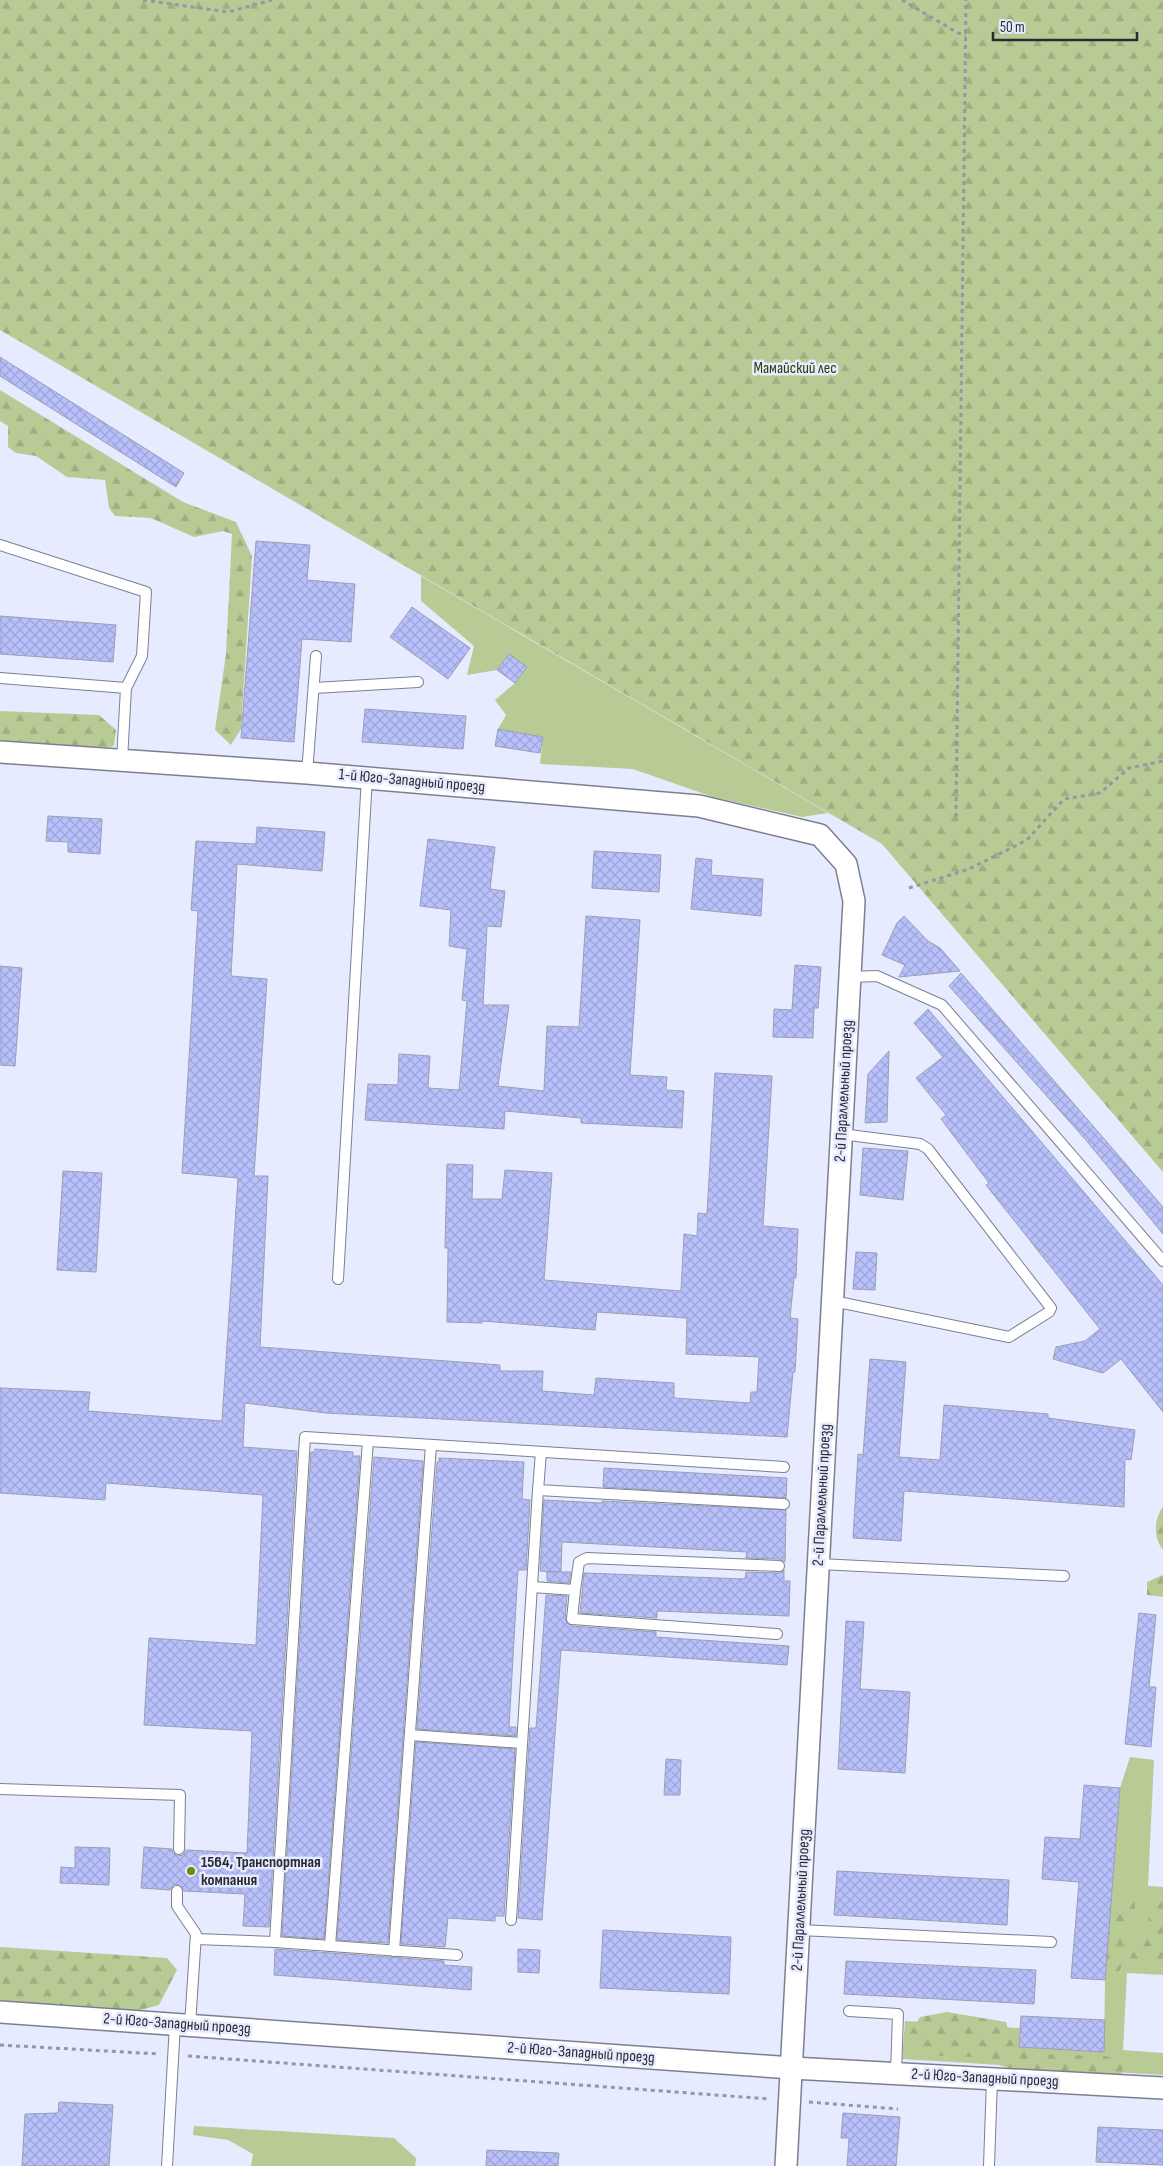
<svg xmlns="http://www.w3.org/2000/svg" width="1163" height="2166" viewBox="0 0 1163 2166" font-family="'Sofia Sans Condensed',sans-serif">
	<defs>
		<pattern id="forest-firs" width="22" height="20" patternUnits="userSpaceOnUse" patternTransform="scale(1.25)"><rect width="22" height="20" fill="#b8cb95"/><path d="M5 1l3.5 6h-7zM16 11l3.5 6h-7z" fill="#9eae81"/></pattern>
		<pattern id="building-cross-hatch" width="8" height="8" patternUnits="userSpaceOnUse" patternTransform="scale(1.25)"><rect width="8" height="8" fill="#b8c0fc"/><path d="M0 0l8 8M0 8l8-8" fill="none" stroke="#9ea5d8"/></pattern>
	</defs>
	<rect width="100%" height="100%" fill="#e7ebff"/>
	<g fill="#b8cb95">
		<path d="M421 576 828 813 802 817 713 797 633 769 540 764 543 737 498 729 506 715 495 700 515 683 526 667 509 654 497 670 467 675 474 646 421 601Z"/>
		<path d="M1130 1757 1154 1760 1148 1886 1163 1887V1975L1127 1973 1123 2050 1163 2053V2075L902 2059 905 2021 1020 2028 1019 2047 1104 2051 1105 1980 1120 1788Z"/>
		<path d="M194 2126 394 2138 416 2158 415 2166H251L253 2154 228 2140 193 2135Z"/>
	</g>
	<g fill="url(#forest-firs)">
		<path d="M0 0H1163V1172L882 844 0 330Z"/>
		<path d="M0 390 183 502 236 522 252 556 241 729 231 745 215 730 226 654 232 534 223 531 194 537 151 518 115 516 109 508 105 480 67 477 36 456 16 453 8 447V426L0 421Z"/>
		<path d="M0 711 99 715 116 730 114 746 99 749 0 743Z"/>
		<path d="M1163 1507V1550C1153 1538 1154 1518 1163 1507Z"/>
		<path d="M1163 1575V1597L1147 1595V1582Z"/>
		<path d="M1160 1895H1163V1968L1158 1970 1140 1959 1126 1958 1120 1970 1110 1977 1095 1946 1104 1908 1122 1896 1135 1900V1918L1124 1937 1130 1948 1147 1940 1150 1901Z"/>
		<path d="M0 1947 167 1958 177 1970 159 2005 137 2011 0 2002Z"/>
		<path d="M947 2012 1006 2022 1012 2042 1035 2054 1105 2056 1125 2062 1120 2078 1026 2073 972 2057 920 2055 909 2046 908 2036 920 2017Z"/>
	</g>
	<g fill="url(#building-cross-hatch)" stroke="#9c9fb1">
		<path d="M0 357 184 473 176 487 0 376Z"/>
		<path d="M256 541 310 545 307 580 355 584 351 642 302 639 294 742 241 738Z"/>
		<path d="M412 607 470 648 448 679 390 637Z"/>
		<path d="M0 616 116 625 113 662 0 654Z"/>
		<path d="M509 654 527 667 515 683 497 670Z"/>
		<path d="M365 709 466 716 463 749 362 742Z"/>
		<path d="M498 729 543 737 540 753 495 746Z"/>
		<path d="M48 816 102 819 100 854 68 852V842L46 841Z"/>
		<path d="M257 827 325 832 322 871 237 864 231 976 267 979 254 1176H268L260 1347 500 1365V1371H543L542 1391 594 1395 596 1378 674 1383V1398L750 1403 751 1392H757L759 1357 686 1354 687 1318 597 1312 595 1330 482 1321V1323L447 1322 448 1248H445L447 1164 473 1165 472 1199H502L505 1170 552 1173 544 1280 681 1291 684 1234 697 1236 698 1213 707 1214 715 1073 772 1076 763 1226 798 1229 796 1278H794L790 1318 798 1319 795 1372H793L787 1437 326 1413 245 1403 243 1447 297 1451 269 1927 243 1926 245 1894 184 1891 177 1884 173 1885 170 1890 141 1888 144 1847 172 1849 173 1853 178 1856 183 1855 186 1850 247 1853 252 1731 144 1725 149 1638 256 1645 263 1495 106 1483 105 1500 0 1493V1388L90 1392 88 1411 222 1421 238 1178 182 1173 198 911 191 910 196 841 256 844Z"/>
		<path d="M428 839 495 847 490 889 505 891 501 927 487 926 483 1005H509L498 1086 544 1091 547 1026 579 1027 586 916 640 920 630 1075 667 1077 666 1090 684 1091 682 1128 581 1123V1118L505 1111 504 1129 365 1120 368 1084 398 1085 399 1054 430 1056 428 1088 459 1090 467 1001 462 1000 467 949 449 946 451 910 420 906Z"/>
		<path d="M594 851 661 855 659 892 592 888Z"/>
		<path d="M696 858 712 860 711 875 763 879 761 916 691 909Z"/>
		<path d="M904 916 928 941 940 948 960 971 899 977 905 965 882 955 897 923Z"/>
		<path d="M795 965 821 967 818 1008H814L813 1038 773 1037 774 1009 792 1010Z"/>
		<path d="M0 966 22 968 15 1066 0 1065Z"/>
		<path d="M961 973 1163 1207V1234L1085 1139 949 986Z"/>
		<path d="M928 1009 1163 1285V1412L1121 1359 1103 1373 1053 1359 1056 1347 1085 1341 1100 1329 986 1185 989 1183 941 1119 946 1115 916 1078 943 1057 914 1023Z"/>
		<path d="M889 1051 887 1122 865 1123 868 1074Z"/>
		<path d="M863 1148 908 1151 903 1200 860 1195Z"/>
		<path d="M63 1171 102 1173 96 1272 57 1270Z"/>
		<path d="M856 1252 877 1253 875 1290 853 1289Z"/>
		<path d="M870 1359 906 1362 899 1457 940 1460 944 1405 1048 1414V1418L1135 1430 1131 1460 1125 1459 1124 1507 904 1491 901 1541 853 1538 858 1454 863 1455Z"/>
		<path d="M315 1449 353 1452V1456H360L324 1939 282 1936 311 1452H314Z"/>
		<path d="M374 1457 423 1461 388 1943 337 1940Z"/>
		<path d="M439 1458 524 1462 522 1499 530 1500 526 1570H518L509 1727H516V1736L417 1729 437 1462H439Z"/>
		<path d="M604 1468 787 1478 786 1498 603 1487Z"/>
		<path d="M544 1500 602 1503V1501L786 1510 785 1562 779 1559 746 1558 747 1552 562 1542 561 1572 540 1571Z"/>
		<path d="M784 1570V1581H790L789 1616 657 1611V1618L580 1613 584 1573 745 1579 746 1572 779 1573Z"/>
		<path d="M547 1572H571L569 1583 547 1581Z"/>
		<path d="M546 1595 567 1596 565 1619 568 1624 572 1626 656 1632V1637L789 1646 787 1665 561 1650 542 1920 518 1918 530 1728H536Z"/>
		<path d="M1139 1613 1156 1615 1149 1687H1156L1151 1747 1125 1744Z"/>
		<path d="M846 1621 864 1622 860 1689 910 1692 905 1773 838 1769Z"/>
		<path d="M416 1742 515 1749 504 1916H495V1921L448 1918 445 1947 401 1944Z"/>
		<path d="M666 1759 681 1760 680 1795H664Z"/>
		<path d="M1084 1785 1120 1788 1105 1980 1071 1978 1079 1882 1042 1879 1045 1837 1080 1839Z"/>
		<path d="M75 1847 110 1848 109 1885 60 1883 61 1867 75 1868Z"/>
		<path d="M837 1871 1009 1880 1007 1925 834 1915Z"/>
		<path d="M603 1930 731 1937 729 1994 600 1988Z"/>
		<path d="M275 1949 444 1961V1965L472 1967 471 1990 274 1975Z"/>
		<path d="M518 1949 540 1950 539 1973 518 1972Z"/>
		<path d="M846 1961 1036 1970 1034 2004 844 1994Z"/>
		<path d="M1021 2016 1105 2020 1104 2052 1019 2047Z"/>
		<path d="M59 2102 113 2105 109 2166H22L25 2114 58 2113Z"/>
		<path d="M843 2113 900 2117 896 2166H847L849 2138H841Z"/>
		<path d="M1098 2127 1163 2130V2165L1096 2162Z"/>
		<path d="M487 2150 559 2153 558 2166H486Z"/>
	</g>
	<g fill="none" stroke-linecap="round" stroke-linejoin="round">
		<defs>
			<g id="service">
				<path d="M0 545 146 592 142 656 126 688"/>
				<path d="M0 678 126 688 122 760"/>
				<path d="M314 688 418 682"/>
				<path d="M307 773 316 656"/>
				<path d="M850 977 877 976 942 1005 1163 1261"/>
				<path d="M338 1279 367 777"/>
				<path d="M833 1301 1009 1337 1049 1312 1051 1308 928 1149 920 1144 841 1134"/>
				<path d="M541 1452 538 1490 784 1504"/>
				<path d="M819 1564 1064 1576"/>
				<path d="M532 1587 575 1590 572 1619 777 1634"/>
				<path d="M575 1590 579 1562 587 1558 779 1566"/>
				<path d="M410 1735 522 1743"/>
				<path d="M0 1789 180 1795 179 1849"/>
				<path d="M177 1891V1906L196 1934 190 2025"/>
				<path d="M511 1920 538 1490"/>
				<path d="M800 1930 1051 1942"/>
				<path d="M196 1939 275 1942 457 1955"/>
				<path d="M275 1942 305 1437 784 1467"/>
				<path d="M330 1946 368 1441"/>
				<path d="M394 1951 431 1445"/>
				<path d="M849 2011 898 2014 896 2073"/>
				<path d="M167 2166 175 2024"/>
				<path d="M989 2166 992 2079"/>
			</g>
			<g id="minor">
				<path d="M0 752 307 773 699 806 820 835 846 864 854 901 786 2166"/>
				<path d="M0 2012 792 2068 1163 2088"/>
			</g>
		</defs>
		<use href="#service" stroke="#7d7f91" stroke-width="12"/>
		<use href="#minor" stroke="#7d7f91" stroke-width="24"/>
		<g stroke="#9597a6" stroke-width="3" stroke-dasharray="4 4" stroke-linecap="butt">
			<path d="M143 0 228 12 272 0"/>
			<path d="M902 0 958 33 966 35"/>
			<path d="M956 817 966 0"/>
			<path d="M909 888 969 869 1027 840 1064 799 1100 793 1129 768 1163 761"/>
			<path d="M0 2045 159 2054"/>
			<path d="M188 2056 770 2099"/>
			<path d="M809 2102 898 2109"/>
		</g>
		<use href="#service" stroke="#fff" stroke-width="10"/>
		<use href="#minor" stroke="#fff" stroke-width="21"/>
	</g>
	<circle fill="#6d8b09" stroke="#e7ebff" stroke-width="2" cx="191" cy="1871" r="5"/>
	<g text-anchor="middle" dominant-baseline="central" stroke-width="5" stroke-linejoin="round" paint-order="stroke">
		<g font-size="16" fill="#2d3c00" stroke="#e7ebff">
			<text x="795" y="368">Мамайский лес</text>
		</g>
		<g font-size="16" fill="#2a2b32" stroke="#e7ebff">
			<text transform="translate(412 781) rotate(5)">1-й Юго-Западный проезд</text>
			<text transform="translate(844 1091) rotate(-87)">2-й Параллельный проезд</text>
			<text transform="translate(822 1495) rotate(-87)">2-й Параллельный проезд</text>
			<text transform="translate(801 1900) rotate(-87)">2-й Параллельный проезд</text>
			<text transform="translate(177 2024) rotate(4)">2-й Юго-Западный проезд</text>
			<text transform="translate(581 2053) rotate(4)">2-й Юго-Западный проезд</text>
			<text transform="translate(985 2078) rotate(3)">2-й Юго-Западный проезд</text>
		</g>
		<g font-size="16" font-weight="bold" fill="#2a2b32" stroke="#e7ebff" text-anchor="start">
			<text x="201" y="1862">1564, Транспортная<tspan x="201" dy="18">компания</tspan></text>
		</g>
	</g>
	<path d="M993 32v8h144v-8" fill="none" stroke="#2a2b32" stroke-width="2.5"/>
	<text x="1000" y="32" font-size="15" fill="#2a2b32" stroke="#e7ebff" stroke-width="4" paint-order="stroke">50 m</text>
</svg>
